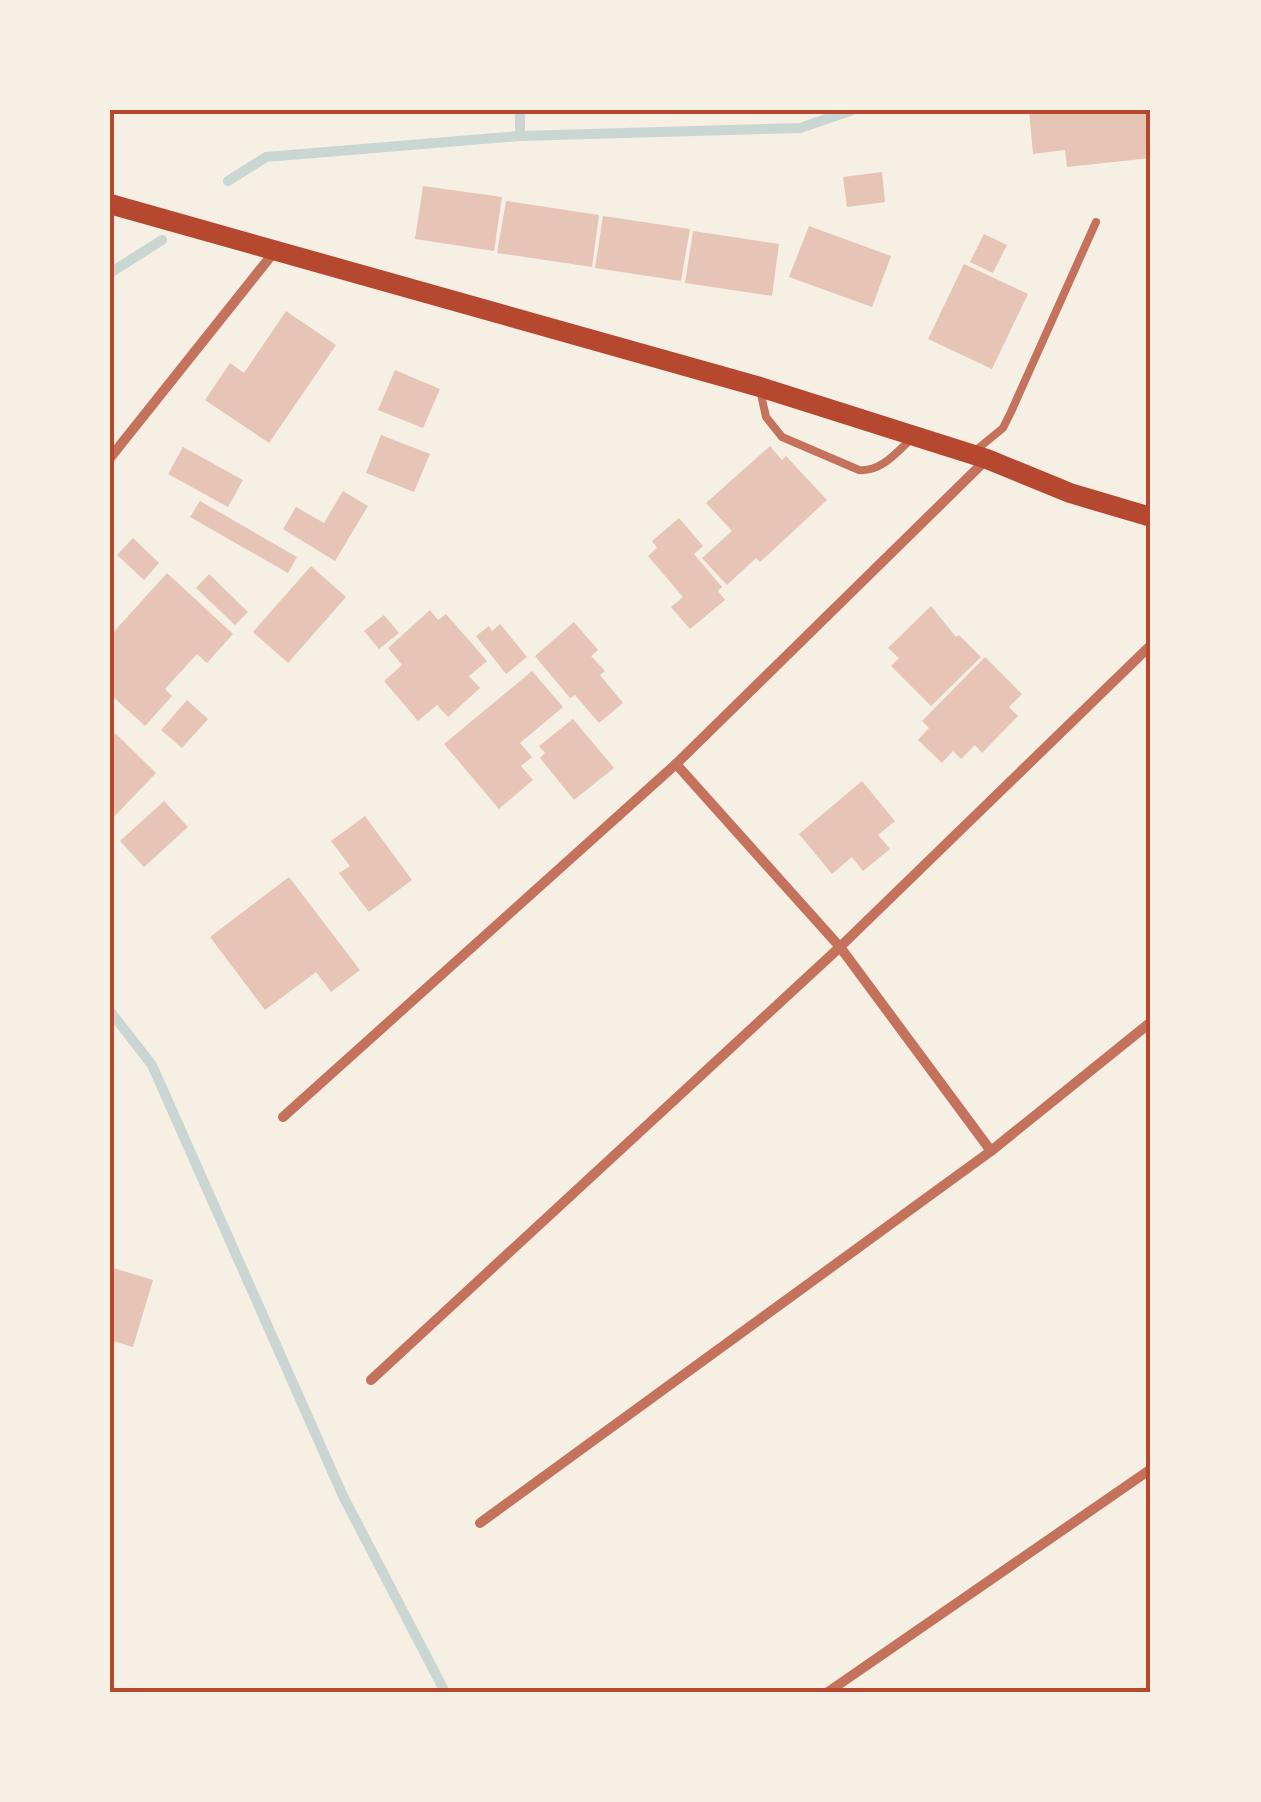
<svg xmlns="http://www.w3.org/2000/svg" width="1261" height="1802" viewBox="0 0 1261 1802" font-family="'PT Serif',serif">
	<rect width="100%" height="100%" fill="#f6efe4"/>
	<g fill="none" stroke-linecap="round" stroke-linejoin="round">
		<g stroke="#c9d6d2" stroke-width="10">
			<path d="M520 136V110"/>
			<path d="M228 181 266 157 520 136 800 128 853 110"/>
			<path d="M110 273 162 240"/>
			<path d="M110 1011 152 1065 343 1496 445 1692"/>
		</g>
	</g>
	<g fill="#e6c5b7">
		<path d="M1029 110H1151V158L1067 167 1065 150 1033 154Z"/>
		<path d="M882 172 885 202 847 207 843 177Z"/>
		<path d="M423 186 502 197 494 251 415 239Z"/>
		<path d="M506 201 599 215 592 267 497 253Z"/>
		<path d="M603 216 690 229 681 281 595 268Z"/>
		<path d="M809 226 891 256 872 307 789 277Z"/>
		<path d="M693 231 779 244 772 296 685 283Z"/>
		<path d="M984 234 1007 245 993 273 970 262Z"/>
		<path d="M964 264 1028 294 992 369 928 339Z"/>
		<path d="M286 311 336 345 269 443 205 400 230 363 244 373Z"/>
		<path d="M395 370 440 389 423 428 378 410Z"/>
		<path d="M381 435 430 454 414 492 366 473Z"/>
		<path d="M770 446 782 460 786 456 827 500 760 562 756 558 727 585 702 558 732 531 706 503Z"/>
		<path d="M183 447 243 480 228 507 168 474Z"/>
		<path d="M343 491 368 506 335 561 283 529 296 507 324 523Z"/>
		<path d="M200 501 297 557 288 573 190 517Z"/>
		<path d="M679 518 703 546 694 554 722 587 718 591 725 600 690 629 671 607 683 597 648 556 657 548 652 541Z"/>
		<path d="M133 538 159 563 144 580 117 555Z"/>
		<path d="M311 566 346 597 288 663 253 632Z"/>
		<path d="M167 573 233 634 207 663 197 654 165 689 172 696 145 726 110 694V636Z"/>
		<path d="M209 574 248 612 235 625 196 588Z"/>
		<path d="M931 606 956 637 959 635 981 657 931 706 891 666 899 658 888 648Z"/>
		<path d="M430 610 438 620 446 614 487 661 469 676 480 688 448 717 437 705 418 721 384 681 402 665 388 648Z"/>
		<path d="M384 615 399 633 379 649 364 631Z"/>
		<path d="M574 622 598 650 591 656 605 671 600 675 623 703 599 723 575 695 570 698 535 656Z"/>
		<path d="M500 624 527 657 506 674 476 636 489 626 492 631Z"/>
		<path d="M985 657 1022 694 1009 707 1018 716 982 753 975 745 961 759 953 751 942 763 918 740 929 728 922 721Z"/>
		<path d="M532 671 563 707 520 743 532 757 521 766 533 780 499 809 444 744Z"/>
		<path d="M187 700 208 719 182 748 161 730Z"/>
		<path d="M573 719 614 768 574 800 540 758 545 753 539 746Z"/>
		<path d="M115 733 156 773 110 821V738Z"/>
		<path d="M862 781 895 821 878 835 890 849 863 871 852 857 832 874 799 834Z"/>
		<path d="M164 801 188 827 144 867 120 841Z"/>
		<path d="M365 816 412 880 369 912 339 873 350 866 331 841Z"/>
		<path d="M289 877 360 970 331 992 316 972 265 1010 210 937Z"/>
		<path d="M110 1267 153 1280 133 1347 110 1340Z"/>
	</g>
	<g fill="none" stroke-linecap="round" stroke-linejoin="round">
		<g stroke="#c5725c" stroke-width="8">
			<path d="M760 390 766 417 782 437 859 470C881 472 896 453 911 439"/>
			<path d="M975 451 1003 428 1011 412 1096 222"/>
		</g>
		<g stroke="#c5725c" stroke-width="10">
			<path d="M110 458 275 251"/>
			<path d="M676 764 840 947 991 1151"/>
			<path d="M283 1117 676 764 987 459"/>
			<path d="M371 1380 840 947 1151 645"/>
			<path d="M480 1523 991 1151 1151 1022"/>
			<path d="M828 1692 1151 1469"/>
		</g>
		<path stroke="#b5482f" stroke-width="20" d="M110 204 760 387 987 459 1070 493 1151 517"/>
	</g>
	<rect width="1261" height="1802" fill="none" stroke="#f6efe4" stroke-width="225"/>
	<rect x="112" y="112" width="1036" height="1578" fill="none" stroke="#b5482f" stroke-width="4"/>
</svg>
